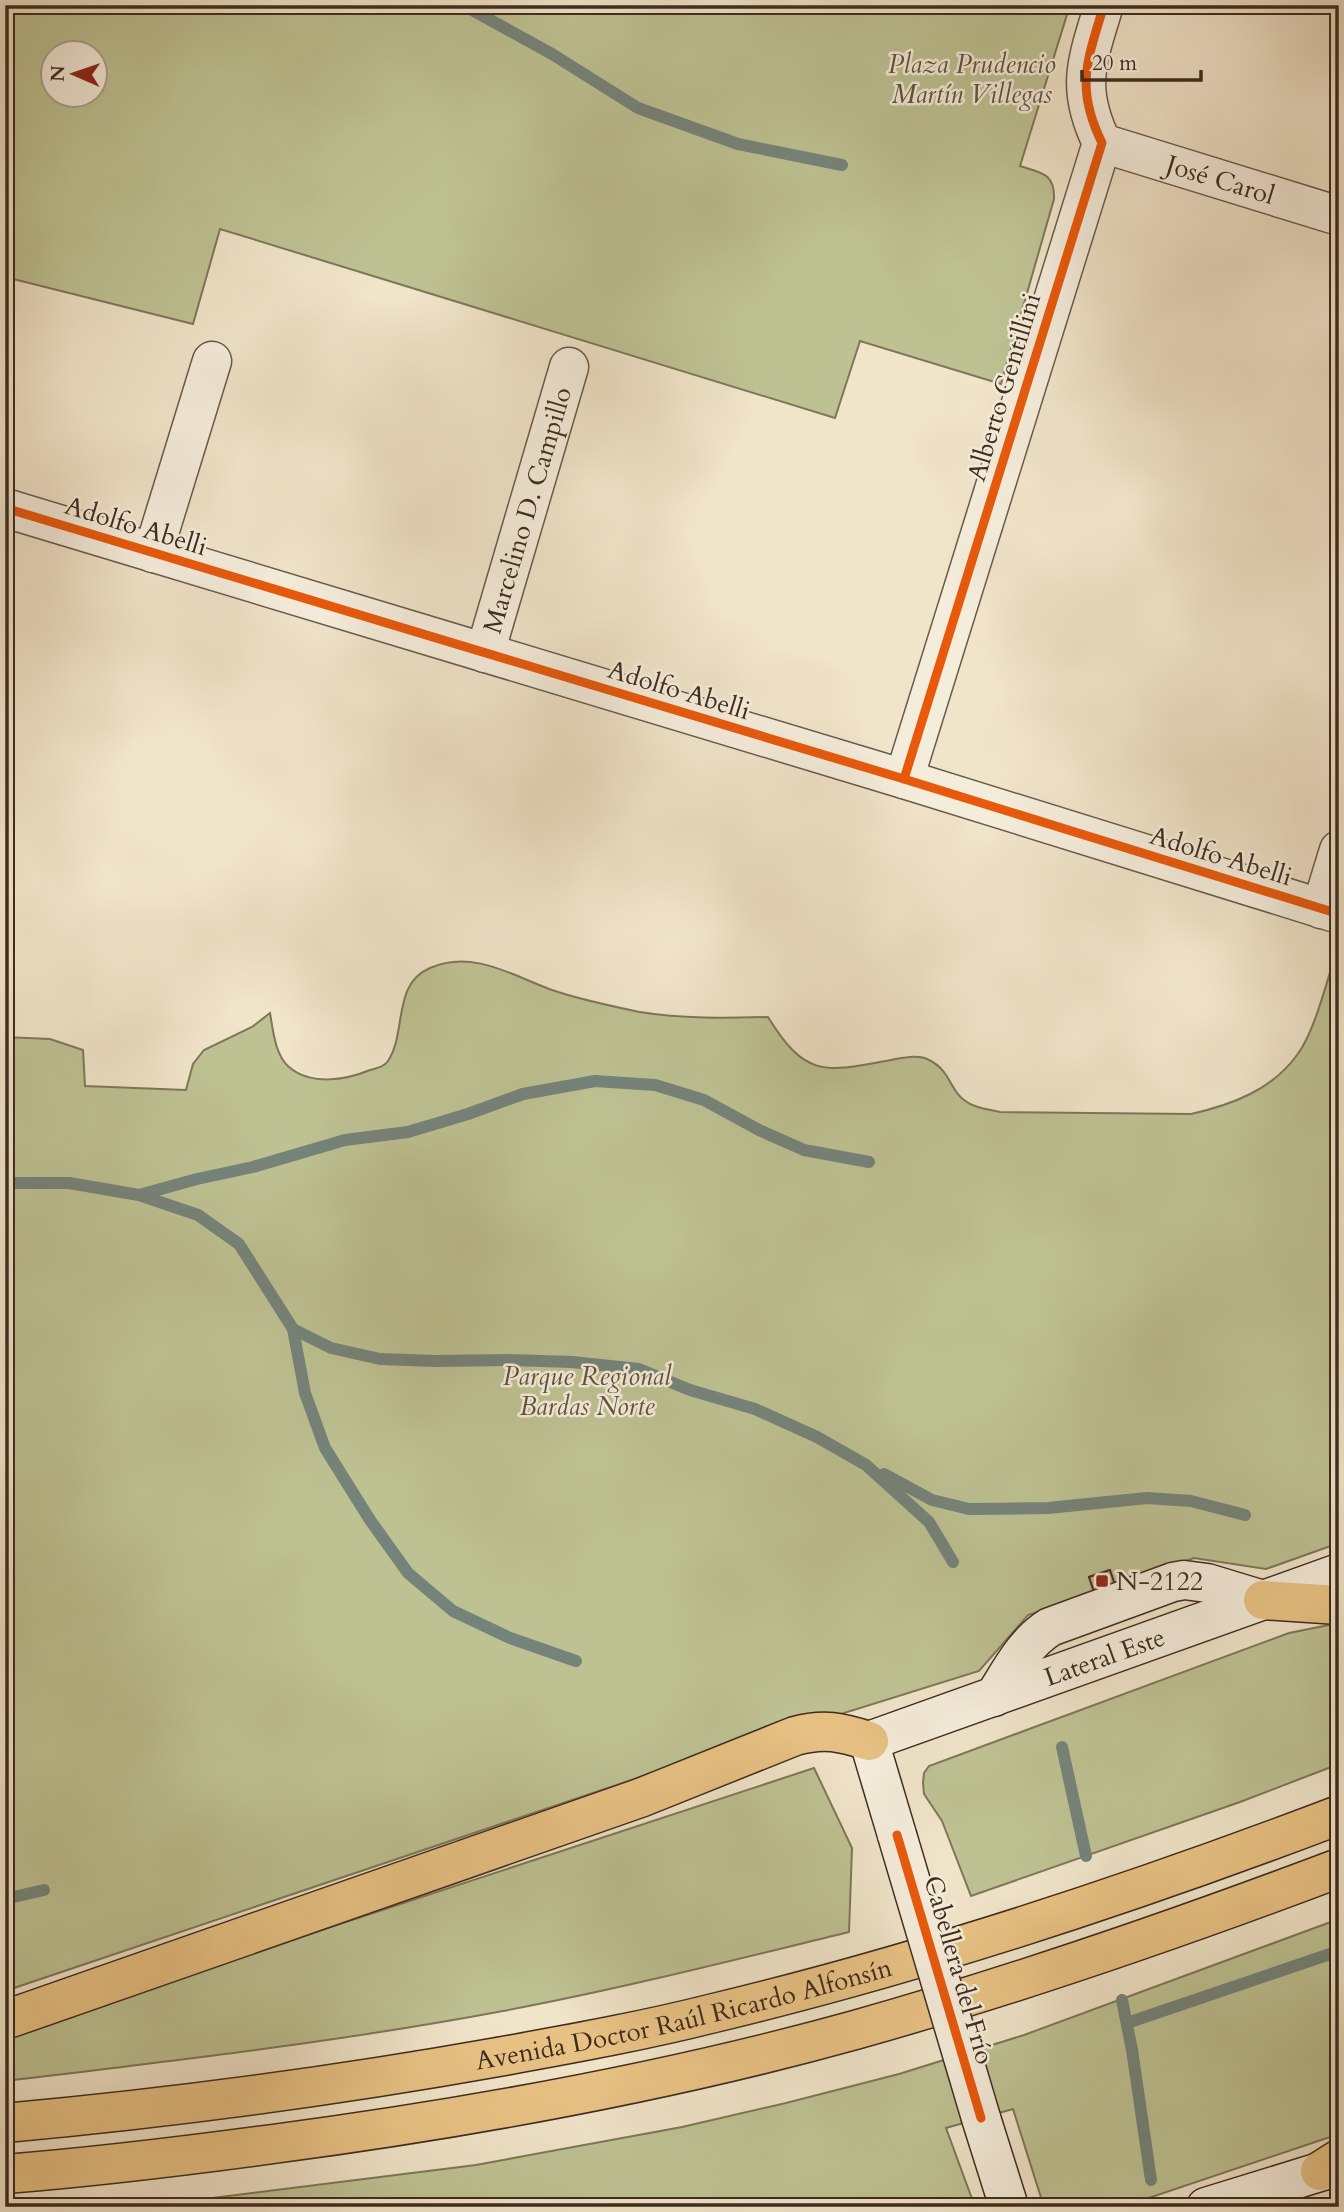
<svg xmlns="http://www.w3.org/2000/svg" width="1344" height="2212" viewBox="0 0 1344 2212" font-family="Cardo,serif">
	<rect width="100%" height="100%" fill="#f0e4c9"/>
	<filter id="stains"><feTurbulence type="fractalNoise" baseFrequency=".00286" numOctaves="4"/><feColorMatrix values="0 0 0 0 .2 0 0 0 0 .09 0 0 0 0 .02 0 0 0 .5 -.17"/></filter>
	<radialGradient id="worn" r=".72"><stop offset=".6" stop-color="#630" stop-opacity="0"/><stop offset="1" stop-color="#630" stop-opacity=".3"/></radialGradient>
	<g fill="#bec293" stroke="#7e7759" stroke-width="2" fill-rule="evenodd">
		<path d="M5 5H1070L1020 166C1040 173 1055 172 1054 199L1001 384 860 341 835 418 220 229 193 324 5 277ZM94 52V94H52V52Z"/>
		<path d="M1339 944V1543L1266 1569 1194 1558 1115 1585 1109 1570 1089 1577 1094 1592 1028 1615 979 1671 658 1771 5 1991V1037L50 1039 83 1050 85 1086 186 1090 193 1064 204 1050 252 1027 270 1013C273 1030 275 1055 289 1067 311 1086 346 1080 370 1070 377 1068 384 1067 388 1061 407 1032 392 984 430 968 473 949 513 976 552 990 581 1000 611 1006 640 1012 682 1019 725 1018 768 1017 806 1079 826 1072 891 1060 903 1058 918 1054 929 1060 950 1070 950 1090 964 1100 974 1108 987 1109 1000 1112L1191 1114C1231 1105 1272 1090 1297 1055 1316 1030 1328 975 1339 944Z"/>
		<path d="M1339 1623V1764L1240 1802 971 1896 942 1821 924 1794 923 1783 924 1773 929 1766 1289 1633Z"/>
		<path d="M814 1768 852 1848 849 1932C734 1960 620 1989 503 2011 338 2042 172 2061 5 2081V2034Z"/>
		<path d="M1339 1919V2134L1122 2207H1044L1013 2109 946 2128 975 2207H141L476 2165 682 2127 786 2103 899 2074 1024 2035Z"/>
	</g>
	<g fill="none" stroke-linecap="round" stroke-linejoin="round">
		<g stroke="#75847b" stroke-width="12">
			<path d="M463 5 552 54 638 108 738 144 842 165"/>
			<path d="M5 1183H69L139 1195 198 1215 239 1244 293 1329 331 1348 380 1359 436 1361 510 1360 572 1362 639 1369 690 1390 755 1409 817 1437 866 1465 929 1522 953 1562"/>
			<path d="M139 1195 197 1179 253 1167 345 1140 408 1132 468 1114 523 1094 595 1081 655 1085 704 1100 759 1130 804 1150 869 1162"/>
			<path d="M293 1329 305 1393 325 1448 370 1520 408 1573 453 1611 510 1638 576 1661"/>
			<path d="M884 1474 932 1500 969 1509 1048 1508 1147 1498 1191 1501 1245 1515"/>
			<path d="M1062 1747 1086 1856"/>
			<path d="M5 1899 44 1890"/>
			<path d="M1122 2000 1132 2050 1151 2180"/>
			<path d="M1127 2023 1339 1951"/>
		</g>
	</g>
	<path fill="#dea38b" stroke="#3e2c1f" stroke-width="2" d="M1110 1570 1115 1585 1094 1592 1089 1577Z"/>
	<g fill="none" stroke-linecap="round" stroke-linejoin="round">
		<defs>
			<g id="street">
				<path id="s1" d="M1102 143 1339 216"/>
				<path d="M5 508 904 779 1339 914"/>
				<path d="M153 553 212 361"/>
				<path id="s2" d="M485 653 569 367"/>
				<path d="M904 779 1102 143C1075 88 1087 61 1104 5"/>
				<path d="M1321 909 1339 850"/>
			</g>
			<g id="secondary">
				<path d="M994 1697C1010 1672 1024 1643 1050 1627L1173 1582 1184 1580 1207 1583 1263 1600"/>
				<path id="s3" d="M897 1835 869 1741 1339 1573"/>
				<path d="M981 2118 1009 2207"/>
				<path d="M1206 2207 1339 2166"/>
			</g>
			<g id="highway">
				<path d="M1263 1600 1339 1605"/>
				<path d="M5 2020 640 1798 795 1736C824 1728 841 1732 869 1741"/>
				<path id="s4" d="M5 2123C170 2108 335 2086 498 2057 570 2044 643 2031 714 2013 927 1962 1134 1893 1339 1815"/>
				<path d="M1320 2171 1339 2159"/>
				<path d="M5 2174C95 2167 184 2156 273 2144 469 2118 664 2083 855 2030 1019 1984 1180 1928 1339 1868"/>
			</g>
		</defs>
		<use href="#street" stroke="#6a5a4a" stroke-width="41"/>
		<use href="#secondary" stroke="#3e2c1f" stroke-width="41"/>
		<use href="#highway" stroke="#3e2c1f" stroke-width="41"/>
		<use href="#street" stroke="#f5eddc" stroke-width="38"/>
		<use href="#secondary" stroke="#f5eddc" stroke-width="38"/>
		<use href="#highway" stroke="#e8c284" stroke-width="38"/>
		<defs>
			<path id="secondary-bridge" d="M897 1835 981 2118"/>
		</defs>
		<use href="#secondary-bridge" stroke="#3e2c1f" stroke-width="41" stroke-linecap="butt"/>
		<use href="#secondary-bridge" stroke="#f5eddc" stroke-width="38"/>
		<defs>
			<g id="cycleway">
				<path d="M5 508 904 779 1339 914"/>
				<path d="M904 779 1102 143C1075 88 1087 61 1104 5"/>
				<path d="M897 1835 981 2118"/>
			</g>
		</defs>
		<use href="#cycleway" stroke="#f5eddc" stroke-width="13"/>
		<use href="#cycleway" stroke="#e8590c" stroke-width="9"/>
	</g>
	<rect fill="#8f2418" stroke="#f5eddc" stroke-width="2.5" x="1095" y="1574" width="14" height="14" rx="3.5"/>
	<g text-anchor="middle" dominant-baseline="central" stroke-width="5" stroke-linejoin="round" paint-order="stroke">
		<g font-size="26" font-style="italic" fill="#5e523c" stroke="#f5eddc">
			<text x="972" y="64">Plaza Prudencio<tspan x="972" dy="30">Martín Villegas</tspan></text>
			<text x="587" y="1376">Parque Regional<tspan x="587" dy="30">Bardas Norte</tspan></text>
		</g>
		<g font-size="26" fill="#3e2c1f" stroke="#f5eddc">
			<text stroke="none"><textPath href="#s1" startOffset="124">José Carol</textPath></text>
			<text transform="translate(1004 387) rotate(-73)">Alberto Gentillini</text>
			<text stroke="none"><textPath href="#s2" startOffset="149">Marcelino D. Campillo</textPath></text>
			<text transform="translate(136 526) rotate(17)">Adolfo Abelli</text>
			<text transform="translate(679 690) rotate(17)">Adolfo Abelli</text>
			<text transform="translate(1221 856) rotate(17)">Adolfo Abelli</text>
			<text stroke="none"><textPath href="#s3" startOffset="348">Lateral Este</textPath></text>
			<text transform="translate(959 1970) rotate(74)">Cabellera del Frío</text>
			<text stroke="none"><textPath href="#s4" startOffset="688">Avenida Doctor Raúl Ricardo Alfonsín</textPath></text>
		</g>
		<g font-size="26" fill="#3e2c1f" stroke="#f5eddc" text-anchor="start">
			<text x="1116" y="1581">N-2122</text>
		</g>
	</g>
	<rect width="1344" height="2212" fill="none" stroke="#f0e4c9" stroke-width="28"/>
	<rect x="7" y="7" width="1330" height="2198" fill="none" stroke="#3e2c1f" stroke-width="3.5"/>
	<rect x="14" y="14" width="1316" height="2184" fill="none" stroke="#3e2c1f" stroke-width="2"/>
	<g transform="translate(74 74) rotate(272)"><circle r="33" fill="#f5eddc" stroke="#aca090" stroke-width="2"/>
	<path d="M0-5L12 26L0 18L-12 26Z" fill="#8f2418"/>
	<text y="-10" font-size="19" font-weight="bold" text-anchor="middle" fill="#3e2c1f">N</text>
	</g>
	<path d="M1082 70v10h119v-10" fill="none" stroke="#3e2c1f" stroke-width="3.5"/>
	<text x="1092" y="70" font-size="21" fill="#3e2c1f" stroke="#f5eddc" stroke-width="5" paint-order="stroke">20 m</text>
	<rect width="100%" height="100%" filter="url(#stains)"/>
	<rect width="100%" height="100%" fill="url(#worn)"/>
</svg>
